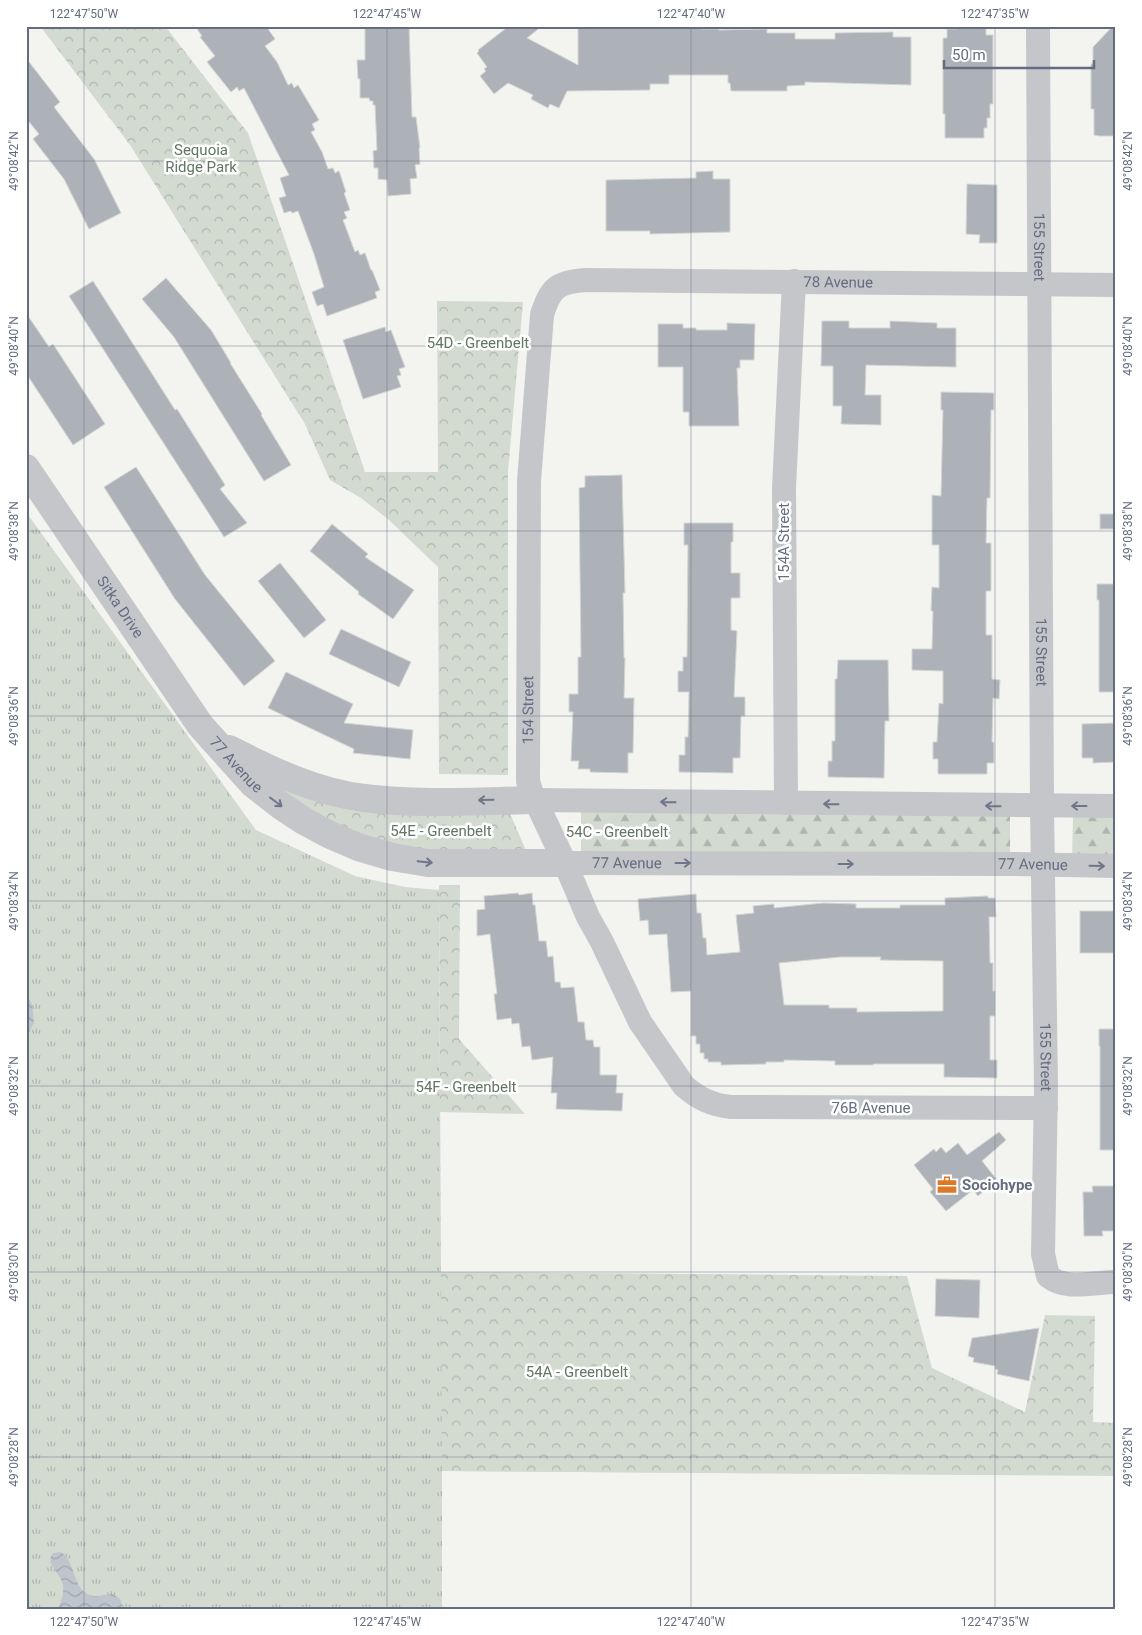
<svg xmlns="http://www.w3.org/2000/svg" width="1142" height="1635" viewBox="0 0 1142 1635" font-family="Roboto,sans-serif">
	<defs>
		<pattern id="grass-tufts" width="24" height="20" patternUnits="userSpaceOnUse" patternTransform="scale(1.25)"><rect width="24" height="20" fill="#d3dbd1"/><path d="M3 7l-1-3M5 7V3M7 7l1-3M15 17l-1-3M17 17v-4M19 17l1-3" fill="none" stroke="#afb6af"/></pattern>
		<pattern id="forest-firs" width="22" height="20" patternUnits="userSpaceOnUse" patternTransform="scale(1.25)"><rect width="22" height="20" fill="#d3dbd1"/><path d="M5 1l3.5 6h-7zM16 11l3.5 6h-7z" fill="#afb6af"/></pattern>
		<pattern id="park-crowns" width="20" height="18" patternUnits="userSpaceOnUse" patternTransform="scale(1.25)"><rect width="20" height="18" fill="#d3dbd1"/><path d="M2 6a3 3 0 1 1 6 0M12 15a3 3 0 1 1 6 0" fill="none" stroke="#afb6af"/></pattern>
		<pattern id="water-waves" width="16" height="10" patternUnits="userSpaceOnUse" patternTransform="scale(1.25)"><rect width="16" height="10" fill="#bec5cc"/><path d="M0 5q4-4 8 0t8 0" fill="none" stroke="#9ea4ab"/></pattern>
	</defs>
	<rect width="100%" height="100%" fill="#f3f4f0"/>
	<path fill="url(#grass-tufts)" d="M26 512 256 830 355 876 405 887 439 890 441 1272 802 1275 1016 1475 442 1471V1609H26Z"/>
	<g fill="url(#forest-firs)">
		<path d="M581 811 1010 813V856L581 854Z"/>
		<path d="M1073 816H1116V859H1072Z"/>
	</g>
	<g fill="url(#park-crowns)">
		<path d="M40 26H165L248 133 365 472H438L437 301 523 302 508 472V775L439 774 438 567 389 520 361 498 330 480 305 424 130 145Z"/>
		<path d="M256 775 508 809 528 855 427 854 359 839Z"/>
		<path d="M439 885H460L459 1039 525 1114 440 1112Z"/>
		<path d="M441 1272 907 1276 932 1368 1025 1412 1045 1315 1095 1316 1093 1422 1116 1423V1476L442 1471Z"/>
	</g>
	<g fill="url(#water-waves)">
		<path d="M26 994 32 1004 34 1023 26 1038Z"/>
		<path d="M61 1552C77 1563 72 1592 93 1596 100 1597 106 1594 113 1594L120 1599 122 1604 121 1609H58C62 1600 64 1594 63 1585 61 1573 44 1564 53 1553Z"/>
	</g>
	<g fill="#adb1b8" stroke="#d4d5d3" fill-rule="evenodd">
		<path d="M195 26H266L275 39 265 46 277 62 288 85 292 83 294 88 298 85 319 120 312 124 315 130 311 132 322 152 328 169 333 168 335 173 339 171 346 192 344 193 350 210 344 212 347 218 343 220 355 252 358 250 360 255 365 253 371 270H372L380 290 375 292 377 298 327 316 323 304 317 306 312 292 324 287 314 254 298 211 292 213 291 211 284 213 279 198 286 196 280 178 289 175 244 88 239 91 237 87 231 92 207 62 215 56 200 37 202 36Z"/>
		<path d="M365 26H409L412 117H416L420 148H419L420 164 415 165 417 178 410 179 411 194 388 196 387 180 378 179V168H374L373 151 377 150 375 105H373V101H370L369 98H360V79H358L357 60H365Z"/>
		<path d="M509 26H542L527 38 578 65V26H701V29H719V30L767 29V33H795V39H835V33L893 32V37H911V85L805 82V85L787 86V91H731L730 83H728V75H669V84H650V90L567 91 559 108 550 104 548 108 531 99 533 95 508 83 494 94 480 76 486 71 484 69 487 67 477 53 479 51 478 50Z"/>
		<path d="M957 26H986V35H993V104H990V118H987V128H984V138H945V114H943V38H947V29H957Z"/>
		<path d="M1113 26H1116V136H1099L1094 135V109H1091V64H1093V47Z"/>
		<path d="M26 58 60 102 54 107 94 159 121 213 89 229 64 179 33 139 39 134 26 118Z"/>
		<path d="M713 171V179H730V232L650 234V231H606V180L696 178V172Z"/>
		<path d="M967 184 997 185V243H979L980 235 966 234Z"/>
		<path d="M166 278 211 330 231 363H230L262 414 261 415 291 465 264 481 174 337 142 299Z"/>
		<path d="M93 281 175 410 177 409 225 485 220 489 247 523 224 537 69 296Z"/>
		<path d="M26 313 49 347 53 344 105 424 73 445 26 373Z"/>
		<path d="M822 321H849V328H890V321L937 323V328H956V367L866 365 865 395H881V425L841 424 842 406H833V366H821Z"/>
		<path d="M727 323 755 324 754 360H740V368H737L739 426H689V412H683V367H658V324H683V328H696V330H727Z"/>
		<path d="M385 327 386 332 391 330 405 367 399 369 401 375 397 376 401 387 363 399 343 340Z"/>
		<path d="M941 392 994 393V410H991L990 498H987L986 543H991V591H986V635H992V679L1000 680 999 699 993 698 992 742H994V763H987V774H938V759H933V742H937L939 703 943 704V671L912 670V649H932L933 611H931L932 587 939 588V545H932V495L941 496 943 410H941Z"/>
		<path d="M136 467 205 575 275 661 244 686 175 599 104 487Z"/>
		<path d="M622 475 625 593H623L624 658H625L624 698H634L633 753H628V773L590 772V769H578L579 761H571L573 712H569V694H578V657H581L579 488 585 487V476Z"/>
		<rect x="1100" y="514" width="16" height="15"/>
		<path d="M684 523H733V542H731V573H740V598H731V630L737 631 734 697H745V716H741L740 758H733V773L679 772V755H685V737H688L689 692H678V671H683V657H687L688 545H684Z"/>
		<path d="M332 524 368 554 365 557 414 590 393 619 358 594 359 592 310 551Z"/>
		<path d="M280 563 326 620 304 638 258 581Z"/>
		<path d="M1097 584H1116V692H1099V600H1097Z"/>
		<path d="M341 629 411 662 399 687 329 654Z"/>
		<path d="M838 660H888L889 721H885L884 778 828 777V761H832V741H835V679H837Z"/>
		<path d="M286 672 353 704 344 723 413 730 410 759 353 753 354 749 268 708Z"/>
		<path d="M1116 723V762L1093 763V758H1082V724Z"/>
		<path d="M518 893 519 895 532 893 533 905H535L539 941H546L548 957 553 956 555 982H560L561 988 574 987 578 1022H584L586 1040H593L594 1047H600V1075H617L616 1093H623L622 1111 556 1109 557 1093H551L553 1057 532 1060 530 1046 522 1047 519 1023 512 1024 511 1018 497 1020 494 994H497L490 934 477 936V910L485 909 484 896Z"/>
		<path d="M696 894 697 913H701L703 938H706L707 955 740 952 736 915 754 913 753 906 774 904V908L823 903 856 904V908H900V905H945V898L988 896V898H995L996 917H989L990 963H993V991H995V1016H990V1060H997V1078L944 1077V1064H873V1065H835V1061L784 1060V1062H766V1064L721 1065V1062H708V1059H704V1053H700V1044H696V1036H691V991L671 992 667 934 649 935 648 920 640 921 638 899ZM840 957H881L880 960 943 961V1011L857 1012V1008H829V1005H784L779 963Z"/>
		<rect x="1080" y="911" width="36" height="42"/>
		<path d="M1099 1029H1116V1150H1100V1046H1099Z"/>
		<path d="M999 1132 1006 1140 982 1161 997 1180 978 1196 973 1190 946 1211 930 1192 933 1189 914 1165 934 1149 936 1152 941 1147 946 1153 958 1143 967 1155Z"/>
		<path d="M1092 1186H1114V1193H1116V1231H1102L1103 1236H1084L1083 1192H1093Z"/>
		<path d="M936 1279 980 1280 979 1318 935 1316Z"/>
		<path d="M1039 1328 1029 1381 997 1374 998 1370 995 1369V1366L973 1362 974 1358 968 1356 972 1338Z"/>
	</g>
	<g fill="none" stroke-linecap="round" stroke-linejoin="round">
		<g stroke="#c4c6ca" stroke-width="24">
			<path id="s1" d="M1038 26 1042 806 1046 1087 1043 1254 1048 1276C1066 1291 1094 1282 1116 1282"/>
			<path d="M535 800 1116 806"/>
			<path d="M786 803 784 488 794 281"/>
			<path id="s2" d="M565 863 1014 864 1116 866"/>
			<path id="s3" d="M1046 1108 731 1107C712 1105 699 1099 684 1086L640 1022 602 942 588 917 565 863 531 791 528 781 529 481 542 315C550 288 557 282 586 280L1116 285"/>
		</g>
		<g stroke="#c4c6ca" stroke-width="28">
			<path id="s4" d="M26 468 200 725 253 784 280 805 304 821 330 835 358 847 392 857 428 863H565"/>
			<path d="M229 749C272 771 316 792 364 798 418 805 480 801 535 800"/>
		</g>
	</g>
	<defs><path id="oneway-shaft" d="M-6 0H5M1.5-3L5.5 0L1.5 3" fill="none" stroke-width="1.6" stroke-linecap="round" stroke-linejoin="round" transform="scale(1.25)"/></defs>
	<g stroke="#6e7687">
		<use href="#oneway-shaft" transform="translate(486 800) rotate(179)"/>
		<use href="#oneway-shaft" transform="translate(276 802) rotate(37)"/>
		<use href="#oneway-shaft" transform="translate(668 802) rotate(-179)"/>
		<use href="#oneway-shaft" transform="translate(831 804) rotate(-179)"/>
		<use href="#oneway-shaft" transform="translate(993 806) rotate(-179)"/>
		<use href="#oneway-shaft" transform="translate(1079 806) rotate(180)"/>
		<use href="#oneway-shaft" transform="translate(425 862) rotate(6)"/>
		<use href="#oneway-shaft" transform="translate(683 863)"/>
		<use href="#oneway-shaft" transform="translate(846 864)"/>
		<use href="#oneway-shaft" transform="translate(1097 866) rotate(1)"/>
	</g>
	<path fill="none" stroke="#646d80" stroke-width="1" stroke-opacity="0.45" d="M84 26V1609M387 26V1609M691 26V1609M995 26V1609M26 161H1116M26 346H1116M26 531H1116M26 716H1116M26 901H1116M26 1086H1116M26 1272H1116M26 1457H1116"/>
	<defs>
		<symbol id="office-bare" viewBox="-9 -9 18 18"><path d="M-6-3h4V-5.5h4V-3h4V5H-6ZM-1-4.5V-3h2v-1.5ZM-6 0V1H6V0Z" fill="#dd7827" stroke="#fff" stroke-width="2.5" paint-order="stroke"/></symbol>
	</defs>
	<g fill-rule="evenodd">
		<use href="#office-bare" x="933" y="1171" width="28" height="28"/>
	</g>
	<g text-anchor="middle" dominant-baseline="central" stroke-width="5" stroke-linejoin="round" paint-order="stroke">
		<g font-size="15" fill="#627763" stroke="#fff">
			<text x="201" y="150">Sequoia<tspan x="201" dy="17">Ridge Park</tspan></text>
			<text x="478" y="343">54D - Greenbelt</text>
			<text x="441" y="831">54E - Greenbelt</text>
			<text x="617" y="832">54C - Greenbelt</text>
			<text x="466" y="1087">54F - Greenbelt</text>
			<text x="577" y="1372">54A - Greenbelt</text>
		</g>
		<g font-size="15" fill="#646d80" stroke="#fff">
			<text stroke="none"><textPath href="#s1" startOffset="221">155 Street</textPath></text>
			<text stroke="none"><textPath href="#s3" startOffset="1492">78 Avenue</textPath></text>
			<text transform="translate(784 542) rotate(-90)">154A Street</text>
			<text stroke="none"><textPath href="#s4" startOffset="168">Sitka Drive</textPath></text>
			<text stroke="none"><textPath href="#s1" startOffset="626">155 Street</textPath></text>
			<text stroke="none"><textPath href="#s3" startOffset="782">154 Street</textPath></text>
			<text stroke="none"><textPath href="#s4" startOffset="364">77 Avenue</textPath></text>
			<text stroke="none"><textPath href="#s2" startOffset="62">77 Avenue</textPath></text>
			<text stroke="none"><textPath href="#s2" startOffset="468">77 Avenue</textPath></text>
			<text stroke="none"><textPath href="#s1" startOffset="1031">155 Street</textPath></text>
			<text x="871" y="1108">76B Avenue</text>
		</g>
		<g font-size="15" font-weight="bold" fill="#646d80" stroke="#fff" text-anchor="start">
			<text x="962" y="1185">Sociohype</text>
		</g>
	</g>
	<rect width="1142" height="1635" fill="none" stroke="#ffffff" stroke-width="55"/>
	<path d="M944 60v8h150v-8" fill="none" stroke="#646d80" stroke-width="2.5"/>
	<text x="952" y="60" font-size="15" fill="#646d80" stroke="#ffffff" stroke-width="4" paint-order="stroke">50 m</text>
	<rect x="28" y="28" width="1086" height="1580" fill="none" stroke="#646d80" stroke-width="2"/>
	<g font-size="12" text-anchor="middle" fill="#646d80">
		<text x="84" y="18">122°47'50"W</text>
		<text x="387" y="18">122°47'45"W</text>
		<text x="691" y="18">122°47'40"W</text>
		<text x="995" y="18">122°47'35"W</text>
		<text transform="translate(14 161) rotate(-90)" y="4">49°08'42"N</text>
		<text transform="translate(1128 161) rotate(-90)" y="4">49°08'42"N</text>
		<text transform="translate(14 346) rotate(-90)" y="4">49°08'40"N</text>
		<text transform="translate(1128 346) rotate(-90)" y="4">49°08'40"N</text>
		<text transform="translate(14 531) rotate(-90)" y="4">49°08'38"N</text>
		<text transform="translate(1128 531) rotate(-90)" y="4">49°08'38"N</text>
		<text transform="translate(14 716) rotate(-90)" y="4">49°08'36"N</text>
		<text transform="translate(1128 716) rotate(-90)" y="4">49°08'36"N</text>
		<text transform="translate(14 901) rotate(-90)" y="4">49°08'34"N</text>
		<text transform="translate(1128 901) rotate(-90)" y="4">49°08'34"N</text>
		<text transform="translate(14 1086) rotate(-90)" y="4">49°08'32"N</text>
		<text transform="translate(1128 1086) rotate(-90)" y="4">49°08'32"N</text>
		<text transform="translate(14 1272) rotate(-90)" y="4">49°08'30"N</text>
		<text transform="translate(1128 1272) rotate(-90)" y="4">49°08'30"N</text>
		<text transform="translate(14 1457) rotate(-90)" y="4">49°08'28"N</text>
		<text transform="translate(1128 1457) rotate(-90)" y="4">49°08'28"N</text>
		<text x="84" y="1626">122°47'50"W</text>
		<text x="387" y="1626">122°47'45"W</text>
		<text x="691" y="1626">122°47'40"W</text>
		<text x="995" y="1626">122°47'35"W</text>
	</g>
</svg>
